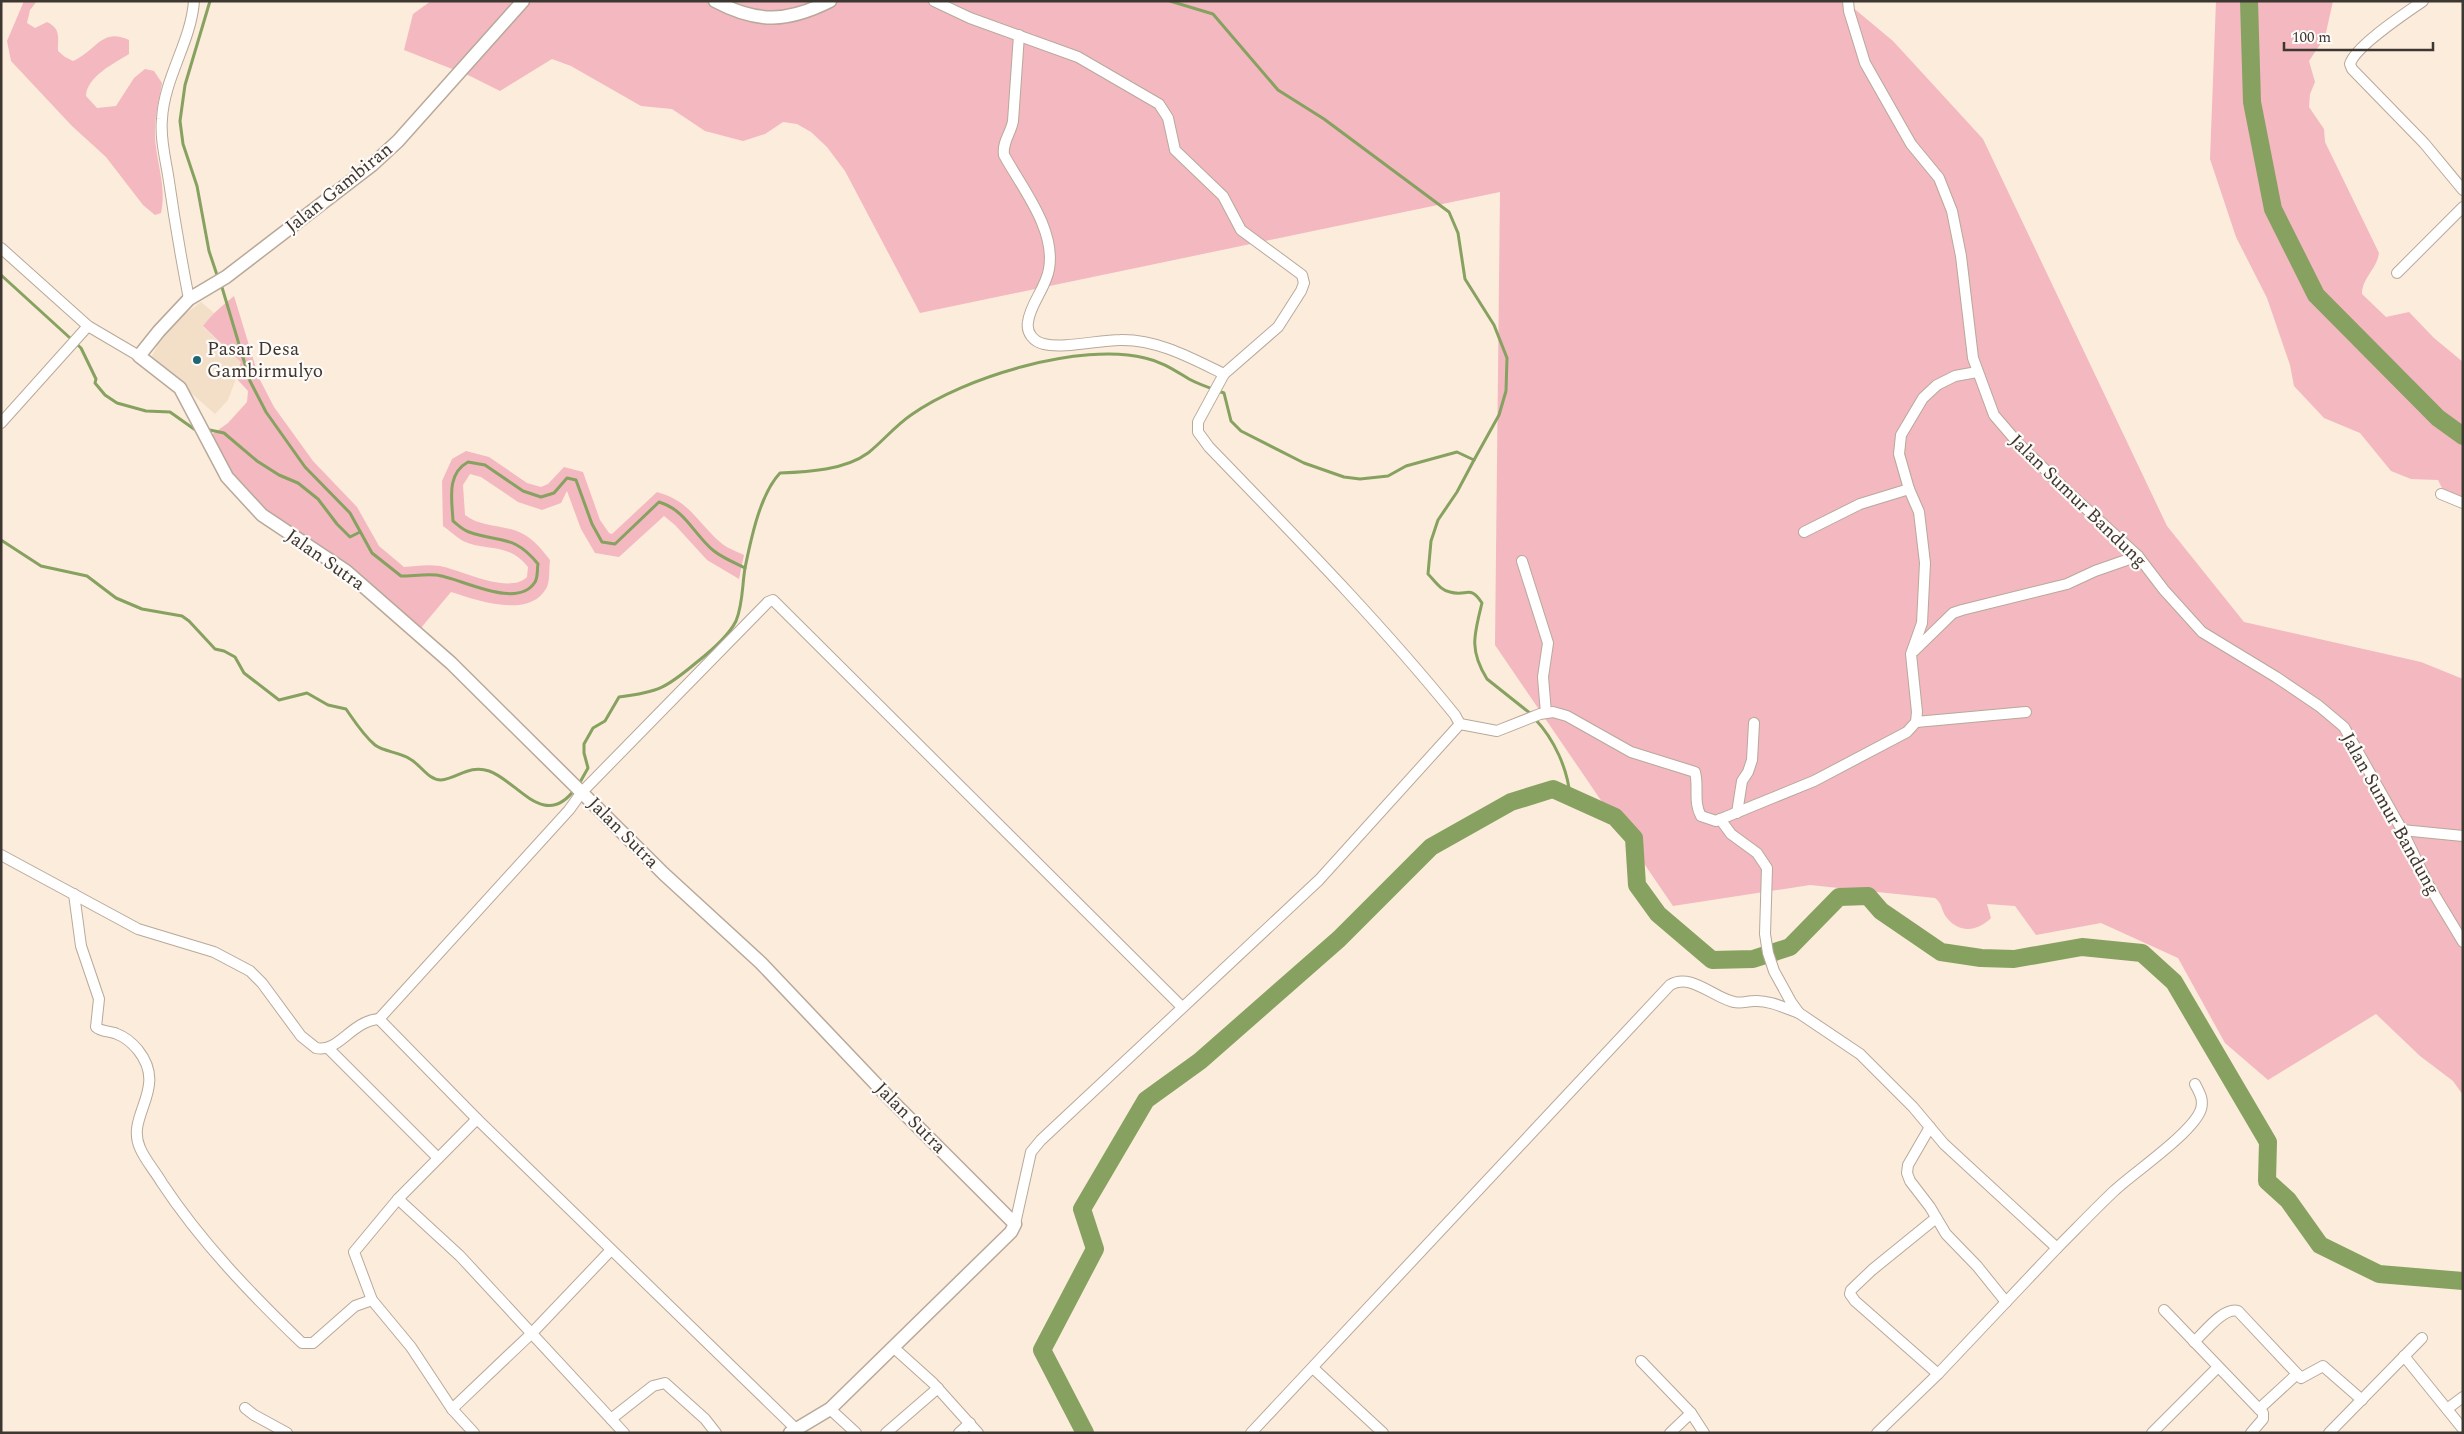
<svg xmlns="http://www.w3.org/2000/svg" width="2464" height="1434" viewBox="0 0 2464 1434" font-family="Spectral,serif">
	<rect width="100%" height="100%" fill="#fcecdb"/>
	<path fill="#f3dfc8" d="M201 302 214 313 203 327 242 362 228 400 215 414 151 358 159 342 180 318Z"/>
	<g fill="#f3b8c0">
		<path d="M24 1H37L30 10 27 23 35 28 47 22C61 29 58 37 58 51L65 57 73 61C97 50 102 27 129 40V54C115 63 87 76 86 96L97 108 116 106 134 78 145 69 154 71 162 83C159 100 154 118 155 136 156 162 167 187 161 213L155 215 143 205 106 157 72 126 11 61 7 41Z"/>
		<path d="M431 1H1845L1893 41 1983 139 2167 526 2244 622 2421 662 2463 679V1095L2453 1081 2420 1056 2376 1014 2268 1080 2225 1043 2178 958 2101 923 2036 935 2015 906 1987 904 1991 918C1978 931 1960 934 1947 918 1941 911 1943 904 1935 898L1810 885 1673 906 1495 645 1500 192 920 313 845 171 827 147 811 132 797 124 783 122 765 134 743 141 705 131 672 109 641 106 571 66 552 59 500 91 470 76 404 50 413 14Z"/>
		<path d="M2216 1H2333L2325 37 2309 61 2315 82 2310 94 2309 107 2324 129 2325 142 2379 253C2377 269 2362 278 2362 294L2386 317 2409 312 2434 338 2463 362V500L2444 492 2438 480 2411 479 2391 471 2360 433 2324 418 2294 386 2290 365 2267 298 2236 237 2210 159Z"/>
		<path d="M234 296 259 378 274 407 313 461 357 507 379 546 404 567C415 566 429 564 440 566 461 570 509 595 527 577L528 567C508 542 487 552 463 541 456 537 449 530 443 526L442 481 452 459 466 451 489 457 527 483 541 487 548 484 564 467 583 472 600 520 609 533 612 534 657 492C690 501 696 521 720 542 726 548 736 551 744 555L739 579 707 560 675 525 664 516 619 557 595 553 581 529 567 491 561 503 542 510 518 502 481 477 470 474 463 485 465 515C479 526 497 525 514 530 530 535 540 547 550 560 549 568 550 580 547 587 530 620 477 600 451 592L420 629 266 512 231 474 210 436 228 423 247 402 248 391 236 378 241 362 203 326C212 314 222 306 234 296Z"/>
	</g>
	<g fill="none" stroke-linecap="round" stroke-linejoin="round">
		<g stroke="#86a160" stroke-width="3">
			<path d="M210 1 185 85 180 121 183 144 197 186 209 251 218 278"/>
			<path d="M1170 1 1213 14 1278 90 1324 119 1449 212 1458 233 1465 279 1494 325 1507 358 1506 391 1499 415 1474 460"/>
			<path d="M1 275 81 348 96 379 95 383 105 395 117 403 146 411 170 412 194 429H198"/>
			<path d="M221 284 250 381 266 412 305 467 350 513 372 553 401 576C412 576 424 574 436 575 459 577 517 611 535 582 538 578 537 569 538 564 514 534 500 543 469 532 463 530 458 525 453 521 452 500 446 474 468 462L485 465 523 491 541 497 554 493 567 478 576 480 592 524 602 542 615 544 659 502C686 510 694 535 714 551 723 558 735 563 745 568"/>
			<path d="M205 429 224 433 257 461 279 475 298 483 318 499 337 524 350 537 360 532"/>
			<path d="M1 540 41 566 87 576 116 598 142 609 182 616 189 621 215 649 224 651 235 657 244 673 279 700 307 693 328 705 346 709C355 722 363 735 375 745 384 752 400 752 410 759 420 764 428 780 441 780 457 779 469 764 489 771 518 781 544 831 575 789"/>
			<path d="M1535 719C1554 739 1568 769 1570 797"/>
			<path d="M579 784 588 768 584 753V744L593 728 605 721 619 697C659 692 666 688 697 662 711 651 728 637 736 621 743 604 742 586 745 568 751 539 760 494 780 473 808 472 845 470 868 453 883 441 895 426 911 415 964 377 1081 342 1145 358 1163 362 1174 370 1189 379 1200 385 1213 389 1224 393L1231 421 1241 431 1304 463 1344 477 1360 479 1388 476 1406 466 1457 452 1474 460 1457 492 1438 520 1431 541 1428 574C1435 581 1440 590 1450 592 1467 597 1470 584 1482 603 1474 635 1469 650 1487 679L1531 714"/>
		</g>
		<g stroke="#86a160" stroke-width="18">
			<path d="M2249 1 2252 102 2273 209 2316 295 2438 418 2463 436"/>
			<path d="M1085 1433 1042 1350 1095 1249 1082 1209 1146 1100 1200 1061 1339 939 1431 847 1511 802 1553 789 1615 817 1634 838 1637 885 1658 914 1712 960 1753 959 1790 947 1839 897 1868 896 1881 911 1941 952 1981 958 2014 959 2082 947 2142 953 2174 982 2268 1142 2267 1181 2288 1200 2320 1245 2379 1274 2463 1281"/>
		</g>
		<defs>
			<g id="minor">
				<path d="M934 1 970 18 1078 57 1159 104 1168 118 1175 150 1223 196 1241 230 1302 275 1304 283 1301 291 1278 327 1224 374 1198 422V432L1209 447C1293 534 1378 620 1455 715L1460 724"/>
				<path d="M1848 1 1849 11 1865 63 1911 144 1939 178 1952 211 1961 256 1973 358 1994 415 2018 443 2068 492 2138 556 2164 590 2202 632 2276 677 2319 706 2344 727 2402 830 2428 884 2463 942"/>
				<path d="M2423 1C2406 13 2355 46 2350 64L2352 69 2424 143 2463 190"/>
				<path d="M1019 35 1013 121C1011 133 1002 142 1004 155 1022 188 1056 229 1049 269 1046 288 1030 304 1028 322 1026 333 1034 342 1044 344 1063 349 1099 340 1120 340 1157 339 1191 358 1224 374"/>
				<path d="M1 248 88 326 139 356"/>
				<path d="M2397 273 2463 207"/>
				<path d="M189 299C181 258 174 217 168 175 165 157 160 137 162 119 164 78 191 42 194 1"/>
				<path d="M1 423 88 326"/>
				<path d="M2441 494 2463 503"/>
				<path d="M1804 532 1860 504 1909 489"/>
				<path d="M1522 561 1548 643 1543 677 1546 713"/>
				<path d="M1914 651 1953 613 1962 610 2067 584 2095 571 2138 556"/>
				<path d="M1916 722 2026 712"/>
				<path d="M1737 813 1742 781 1748 772 1752 760 1754 723"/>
				<path d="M1720 819 1731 834 1757 853 1767 868 1765 934 1768 953 1774 971 1791 1002 1799 1013 1860 1054 1913 1107 1944 1144 2057 1248C2076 1229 2095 1209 2114 1191 2133 1173 2194 1132 2201 1109 2204 1099 2199 1092 2195 1084"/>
				<path d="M2402 830 2463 836"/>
				<path d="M1 855 138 929 214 952 250 971 262 983 301 1036 316 1048C339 1053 351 1021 379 1019"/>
				<path d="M74 894 81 946 99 999 96 1027C101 1032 111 1031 117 1034 125 1037 133 1044 138 1050 169 1089 125 1115 140 1148 145 1160 155 1171 162 1183 201 1242 251 1294 302 1343H313L355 1306 372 1300"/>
				<path d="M328 1048 438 1158"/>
				<path d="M1930 1127 1908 1165 1907 1173 1910 1181 1930 1207 1946 1234 1977 1266 2006 1302"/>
				<path d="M398 1199 460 1256 624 1433"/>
				<path d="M1936 1218 1872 1270 1851 1290 1850 1294 1855 1301 1938 1374"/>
				<path d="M1015 1224 1031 1152 1041 1140 1319 880 1460 724 1497 731 1540 714 1553 712 1567 716 1631 752 1695 772C1699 787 1693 802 1701 816L1716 821 1814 781 1907 732 1916 722 1917 712 1911 654 1922 623 1925 563 1919 512 1909 489 1899 454 1901 435 1923 398 1937 385 1955 376 1977 372"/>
				<path d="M2164 1310 2259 1409"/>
				<path d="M2194 1342C2204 1333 2223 1307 2238 1311L2301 1378 2323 1366 2362 1400"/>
				<path d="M893 1347 933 1383 978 1433"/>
				<path d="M2404 1356 2463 1429"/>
				<path d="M1641 1361 1691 1413"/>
				<path d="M1313 1368 1383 1433"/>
				<path d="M245 1408 254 1415 287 1433"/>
				<path d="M452 1409 532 1333 611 1250"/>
				<path d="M830 1409 856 1433"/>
				<path d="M2447 1409 2463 1397"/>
				<path d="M611 1419 653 1386 665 1383 705 1419 716 1433"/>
				<path d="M796 1429 477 1119 379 1019 569 810 582 792 768 602 773 600 1182 1007"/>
				<path d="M474 1433 452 1409 411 1347 372 1300 354 1252 398 1199 477 1119"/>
				<path d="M886 1433 938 1388"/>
				<path d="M959 1433 970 1423"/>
				<path d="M1251 1433 1670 985C1690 972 1714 998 1734 1002 1741 1004 1747 1001 1754 1001 1769 1000 1785 1008 1799 1013"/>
				<path d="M1670 1433 1691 1413 1704 1433"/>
				<path d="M1877 1433 1938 1374 2057 1248"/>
				<path d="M2152 1433 2217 1368"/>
				<path d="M2251 1433 2263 1419V1413L2259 1409 2297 1374"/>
				<path d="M2329 1433 2422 1338"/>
			</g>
			<g id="tertiary">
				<path d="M523 1 398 141 372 165 226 277 189 299 159 331 139 356 180 388 227 477 262 515 346 571 451 663 664 874 761 963 892 1101 1015 1224 1011 1232 830 1409 790 1433"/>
				<path d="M715 1C758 24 788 22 830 1"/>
			</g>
		</defs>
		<use href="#minor" stroke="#b8a99a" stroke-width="12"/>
		<use href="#tertiary" stroke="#b8a99a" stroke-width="15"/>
		<use href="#minor" stroke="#fff" stroke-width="10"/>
		<use href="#tertiary" stroke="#fff" stroke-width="12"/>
	</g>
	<circle fill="#1f6675" stroke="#fefbf8" stroke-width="2" cx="197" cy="360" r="5"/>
	<g text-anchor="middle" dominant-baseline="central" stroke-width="4.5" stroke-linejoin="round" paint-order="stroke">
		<g font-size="19" fill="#3d3731" stroke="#fefbf8">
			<text transform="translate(339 188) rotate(-39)">Jalan Gambiran</text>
			<text transform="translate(2078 501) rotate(44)">Jalan Sumur Bandung</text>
			<text transform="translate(325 560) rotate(35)">Jalan Sutra</text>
			<text transform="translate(2390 814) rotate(61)">Jalan Sumur Bandung</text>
			<text transform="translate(623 833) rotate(45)">Jalan Sutra</text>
			<text transform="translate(910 1118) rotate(45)">Jalan Sutra</text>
		</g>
		<g font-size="19" fill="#3d3731" stroke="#fefbf8" text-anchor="start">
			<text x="207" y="349">Pasar Desa<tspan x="207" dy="22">Gambirmulyo</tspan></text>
		</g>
	</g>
	<rect width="2464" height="1434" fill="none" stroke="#3d3731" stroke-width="5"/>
	<path d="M2284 42v8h149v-8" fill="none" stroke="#3d3731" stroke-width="2.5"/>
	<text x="2292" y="42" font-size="15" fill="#3d3731" stroke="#fefbf8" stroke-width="4" paint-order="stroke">100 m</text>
</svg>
